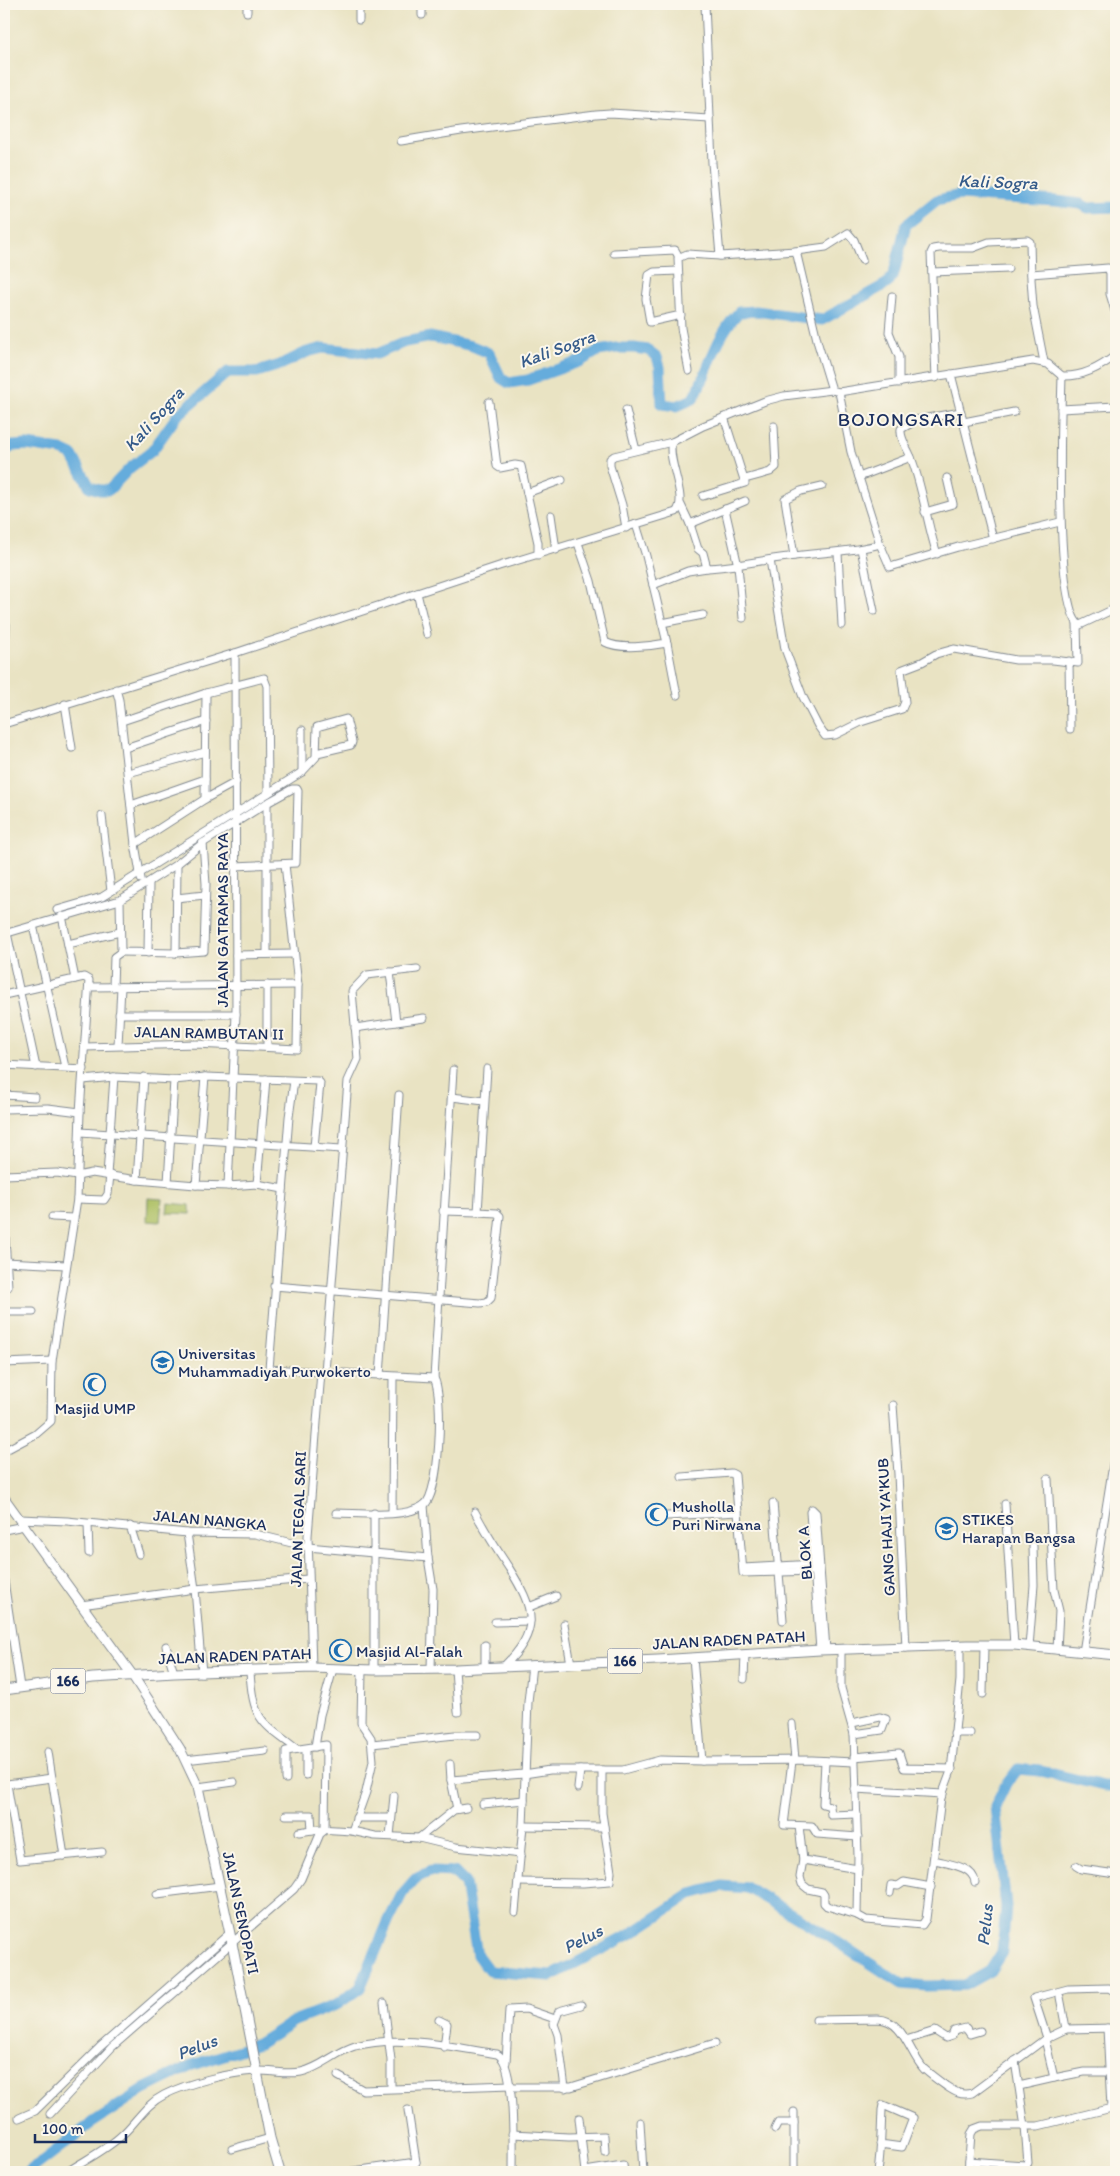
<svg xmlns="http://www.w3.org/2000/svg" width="1120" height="2176" viewBox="0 0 1120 2176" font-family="Itim,sans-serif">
	<rect width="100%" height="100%" fill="#fbf7ec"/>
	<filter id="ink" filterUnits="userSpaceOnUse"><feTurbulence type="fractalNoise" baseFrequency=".02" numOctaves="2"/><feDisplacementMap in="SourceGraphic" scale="10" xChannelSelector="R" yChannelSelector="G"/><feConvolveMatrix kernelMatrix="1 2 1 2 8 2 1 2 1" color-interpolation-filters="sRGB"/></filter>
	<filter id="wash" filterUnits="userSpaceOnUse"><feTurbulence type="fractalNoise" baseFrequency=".0096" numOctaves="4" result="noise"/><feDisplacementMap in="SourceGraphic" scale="20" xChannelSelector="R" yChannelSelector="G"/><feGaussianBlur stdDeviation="1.12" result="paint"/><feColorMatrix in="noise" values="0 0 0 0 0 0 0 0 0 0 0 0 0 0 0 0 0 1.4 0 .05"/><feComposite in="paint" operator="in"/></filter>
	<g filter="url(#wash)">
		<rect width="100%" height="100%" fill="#e9e3c3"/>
		<g fill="#adc064" stroke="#647861">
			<path d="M148 1198 162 1199 160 1222 147 1221Z"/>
			<path d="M168 1203 190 1205V1214L167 1213Z"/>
		</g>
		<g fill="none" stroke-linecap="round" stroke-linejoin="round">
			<g stroke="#65acdc" stroke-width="11">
				<path d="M4 452 13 446 27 445 61 450 72 455 90 487 100 490H109L130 468 152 451 177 416 228 372H257L280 365 307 352 323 348 377 354 405 342 431 337 472 346 489 353 501 378 509 383 528 380 581 361 598 351 616 348H634L648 350 657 357 660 367 662 404 677 406 693 399C697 390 702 382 705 374 714 351 722 330 739 312L756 311 822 320 888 283 894 273 906 225 937 200 960 195 1056 201 1081 204 1088 208 1116 207"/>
				<path d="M28 2172 89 2125 144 2089 193 2065 258 2044 294 2021 338 2004 360 1988 389 1920 402 1894 416 1878 431 1871 454 1872 465 1883 477 1955 489 1971 551 1976 629 1935 691 1894 722 1886 748 1888 822 1932 902 1984 927 1986 965 1985 990 1971 1002 1952 1006 1906 995 1807 1005 1786 1018 1769 1041 1771 1104 1786H1116"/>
			</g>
		</g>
	</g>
	<g filter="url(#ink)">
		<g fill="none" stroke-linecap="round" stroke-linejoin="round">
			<defs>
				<g id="minor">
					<path d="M422 4V15"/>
					<path d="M705 4 712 163 720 256 796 251 818 344 832 390"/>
					<path d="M247 12V4"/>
					<path d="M359 20V4"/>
					<path d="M401 141 461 131 596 114 610 113 710 119"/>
					<path d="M796 251 826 247 848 233 854 240 862 260"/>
					<path d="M614 253 675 250 679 257"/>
					<path d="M678 271 654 272 649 275 646 299 650 322 681 315"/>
					<path d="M932 272 1008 269"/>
					<path d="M1031 274 1108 268 1110 273V294L1116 314"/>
					<path d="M892 296 889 332 899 357V383"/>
					<path d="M689 371 681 328 678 258 687 254 720 256"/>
					<path d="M951 374 993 539"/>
					<path d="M1062 376C1061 409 1054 612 1080 625L1116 608"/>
					<path d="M936 378 931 253 933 249 939 248H973L989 242 1027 240 1030 242 1031 279 1033 306 1044 362"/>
					<path d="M839 392 851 452 880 544 890 567 958 547 1060 522"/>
					<path d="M489 402 497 466 500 468 515 465 521 466 538 543V555"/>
					<path d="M1061 409 1116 406"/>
					<path d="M626 410 636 450"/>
					<path d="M910 421 961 412"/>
					<path d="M964 422 1014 412"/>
					<path d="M910 424 901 429C900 438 906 446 910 455 923 486 926 521 937 554"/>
					<path d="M859 477 911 457"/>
					<path d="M745 479 770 472 776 467 774 426"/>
					<path d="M527 493 562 480"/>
					<path d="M703 496 745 483 724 417"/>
					<path d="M681 505 690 524 698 549 703 553 707 568C734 567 761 560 788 557 819 552 850 553 880 544"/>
					<path d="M725 509 738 566 743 618"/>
					<path d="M925 512 953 504 947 478"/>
					<path d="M551 515 556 550"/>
					<path d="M690 524 745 501"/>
					<path d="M626 528 622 505 610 466V459L614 456 672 442"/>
					<path d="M578 543 591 581 605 642C619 650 651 646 667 643L646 556 636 524"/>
					<path d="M861 549 874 611"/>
					<path d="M838 553 842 625"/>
					<path d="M794 556 785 499 801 491 822 486"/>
					<path d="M770 560 785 649 803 697 818 726 825 736 835 735 861 722 902 709 905 702 901 670 922 662 936 654 954 649 1016 660H1053L1078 663 1077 624"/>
					<path d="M653 585 688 571 707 568"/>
					<path d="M417 593 427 634"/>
					<path d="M662 623 703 615"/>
					<path d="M667 643 677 695"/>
					<path d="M1069 661 1070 729"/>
					<path d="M4 685 6 624"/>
					<path d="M116 689 119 700 135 844 141 879"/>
					<path d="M65 704 72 748"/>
					<path d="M122 721 206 693 264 678 267 686 268 793"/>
					<path d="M4 724 235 653 499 566 676 512C689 499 666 460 672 442L703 426 765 401 784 396 832 390 839 392 1033 361 1048 364 1062 376C1082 377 1101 367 1116 355"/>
					<path d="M302 730V772"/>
					<path d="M125 748 206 721"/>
					<path d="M128 773 205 752"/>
					<path d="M205 799 206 693"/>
					<path d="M131 805 205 779"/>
					<path d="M102 816 111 891"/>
					<path d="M135 844 205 799 236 782"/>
					<path d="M176 898 205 895"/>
					<path d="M120 900 121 952 176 953 204 951 206 884 203 843"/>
					<path d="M57 910 102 897 302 772 316 757 317 727 346 719 352 742 351 745 317 753"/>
					<path d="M62 916 75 979"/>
					<path d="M33 925 65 1067"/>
					<path d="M7 933 36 1067"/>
					<path d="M4 934 120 900 177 864 203 843 267 803 292 789H297L298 791 296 863 235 866"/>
					<path d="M68 944 120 932"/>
					<path d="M148 953 149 883"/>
					<path d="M176 953 177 864"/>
					<path d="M267 954V803"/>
					<path d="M236 955 294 954"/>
					<path d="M390 972 396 1022"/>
					<path d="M267 985V1047"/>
					<path d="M89 987 298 985"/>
					<path d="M113 987 114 957 121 952"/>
					<path d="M4 995 84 977 89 980 80 1112 77 1199 52 1361 51 1421 36 1434 4 1451"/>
					<path d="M119 1014H236"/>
					<path d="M355 1028 424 1018"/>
					<path d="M118 1045 121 987"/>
					<path d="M85 1047 196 1044 297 1049 298 985 285 864"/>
					<path d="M4 1065 84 1069"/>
					<path d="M83 1080 114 1077 174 1080 205 1077 318 1081 320 1083 314 1147"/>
					<path d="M294 1081 289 1117 269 1369 434 1378"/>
					<path d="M4 1095 35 1097"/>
					<path d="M452 1097 484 1101"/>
					<path d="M4 1109 48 1108 80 1112"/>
					<path d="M80 1132 342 1149"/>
					<path d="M4 1175 57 1173 77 1176 92 1173 137 1180 196 1185 228 1186 257 1184 283 1189"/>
					<path d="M107 1175 114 1077"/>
					<path d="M137 1180 144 1077"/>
					<path d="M168 1183 174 1080"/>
					<path d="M257 1184 266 1079"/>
					<path d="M196 1185 205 1077"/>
					<path d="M228 1186 236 1014 235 653"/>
					<path d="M77 1199 104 1200 108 1194 110 1175"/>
					<path d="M443 1211 478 1212"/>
					<path d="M52 1217 73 1218"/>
					<path d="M4 1220 8 1287"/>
					<path d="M5 1262 66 1265"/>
					<path d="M274 1286 480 1303 487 1302 491 1298 500 1216 497 1213 478 1212 487 1069"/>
					<path d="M4 1312H33"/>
					<path d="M4 1363 52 1361"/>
					<path d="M325 1372 348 1081 358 1059 352 991 367 975 417 969"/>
					<path d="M380 1376 399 1095"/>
					<path d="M893 1405 898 1474 906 1648"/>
					<path d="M682 1477 731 1473 735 1475 743 1573 815 1571"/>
					<path d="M1048 1479 1054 1590 1059 1611 1057 1650"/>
					<path d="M773 1503 783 1620"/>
					<path d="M1005 1504 1014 1645"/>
					<path d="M424 1505 428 1558 433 1589 431 1669"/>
					<path d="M475 1512C485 1531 497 1550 509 1568 534 1608 542 1630 504 1666"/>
					<path d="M336 1513C359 1513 405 1519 424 1505 440 1494 444 1395 434 1378L453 1070"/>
					<path d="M374 1513V1670"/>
					<path d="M392 1513 393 1377"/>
					<path d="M650 1517 738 1512"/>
					<path d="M20 1519 67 1521 187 1533 255 1534 308 1547 428 1558"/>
					<path d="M88 1524 89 1553"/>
					<path d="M130 1526 139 1554"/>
					<path d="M4 1530 24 1526"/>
					<path d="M187 1533 195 1589 202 1673"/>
					<path d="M743 1568 815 1564"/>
					<path d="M4 1581 20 1687"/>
					<path d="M81 1605 195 1589 308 1579"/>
					<path d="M529 1607 556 1596"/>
					<path d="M495 1622 530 1621"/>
					<path d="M564 1624 571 1664"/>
					<path d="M166 1646 174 1673"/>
					<path d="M1029 1647 1034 1585 1033 1546"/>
					<path d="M820 1650 810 1512 812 1509 816 1513 826 1650"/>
					<path d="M841 1650V1688L854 1734 858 1856 857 1915 866 1920 922 1925 926 1919 941 1798 951 1771 960 1680V1645"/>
					<path d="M1083 1652 1116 1446"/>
					<path d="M693 1658 702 1761"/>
					<path d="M485 1667V1645"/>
					<path d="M312 1668 308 1536 321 1372"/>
					<path d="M455 1669 458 1712"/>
					<path d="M250 1672C253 1719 260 1722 297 1749"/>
					<path d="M744 1679 745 1655"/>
					<path d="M983 1694 984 1645"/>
					<path d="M852 1723 880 1717 886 1719 882 1730 854 1734"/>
					<path d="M792 1724 795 1760"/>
					<path d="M954 1733H970"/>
					<path d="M372 1744 455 1735H477"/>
					<path d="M315 1747 320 1715 333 1669"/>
					<path d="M306 1749V1775"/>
					<path d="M48 1752 64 1856"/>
					<path d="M854 1757 899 1753 904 1768 952 1769"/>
					<path d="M185 1760 265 1751"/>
					<path d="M792 1761 784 1825 812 1826 817 1834 858 1837"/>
					<path d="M825 1761 823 1804 830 1806 831 1815 857 1814"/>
					<path d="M450 1764 451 1780"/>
					<path d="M4 1784H7L20 1860 102 1852"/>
					<path d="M7 1784 52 1778"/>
					<path d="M198 1787 234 1782"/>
					<path d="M578 1788 580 1770"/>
					<path d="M855 1789 943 1794"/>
					<path d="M483 1804 524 1800"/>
					<path d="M457 1809 451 1780 524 1774 550 1770H623L660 1760 702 1761 812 1760 854 1762"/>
					<path d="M286 1815H311L312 1830"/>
					<path d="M356 1818H391"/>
					<path d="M523 1826 604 1827"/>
					<path d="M799 1826 803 1860 800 1877 802 1884 808 1889 822 1892 824 1895V1903L827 1906 857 1915"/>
					<path d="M352 1831 366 1792 373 1761 371 1738 361 1723 362 1670"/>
					<path d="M299 1832 319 1829 352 1831 375 1836 419 1838 456 1847 521 1854"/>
					<path d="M390 1836 394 1796"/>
					<path d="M419 1838 454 1810 466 1808"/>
					<path d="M803 1860 858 1869"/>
					<path d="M935 1860C948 1864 973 1866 975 1882"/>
					<path d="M1076 1866 1081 1869 1116 1874"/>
					<path d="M518 1882 583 1883 610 1881 611 1872 602 1813V1770"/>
					<path d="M890 1893 891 1885 898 1886 904 1882 931 1887"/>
					<path d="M157 1894 220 1886"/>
					<path d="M515 1912 523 1826 528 1702 532 1665"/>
					<path d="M1060 1997 1066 2029"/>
					<path d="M384 2003 391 2060V2088"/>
					<path d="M439 2020 447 2024 444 2047"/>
					<path d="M816 2020 878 2019C904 2020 909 2053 924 2069 931 2075 939 2081 946 2086 955 2092 961 2096 972 2093L1045 2039 1066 2029 1116 2028"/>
					<path d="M1107 2028 1111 2108"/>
					<path d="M1047 2038 1034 1998 1068 1989 1109 1988 1112 1990"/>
					<path d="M1045 2039 1054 2078 1084 2072H1109"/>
					<path d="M906 2040 935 2031 946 2038 952 2036 954 2031 966 2028 970 2034 980 2031"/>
					<path d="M506 2062 509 2010 526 2009 555 2019"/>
					<path d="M338 2076 363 2090 511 2085"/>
					<path d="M1019 2086 1054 2078"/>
					<path d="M511 2087H571L715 2043"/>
					<path d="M565 2088 558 2035 554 2024 559 2011 581 2005"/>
					<path d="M408 2110 416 2162"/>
					<path d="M794 2112V2172"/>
					<path d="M50 2114 112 2047 294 1889 301 1879 320 1834 325 1830 326 1745 286 1751V1779"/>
					<path d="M19 2118 35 2111 100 2047 230 1933"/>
					<path d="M579 2118 585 2172"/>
					<path d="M640 2122 643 2172"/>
					<path d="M775 2129 778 2123H794"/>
					<path d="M512 2134 569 2137 604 2136 605 2152"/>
					<path d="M232 2149 270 2138"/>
					<path d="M969 2161 1025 2165 1028 2163 1025 2127 1015 2061"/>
					<path d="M585 2171 623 2165 624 2172"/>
					<path d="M67 2172C85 2160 108 2149 123 2134 137 2121 146 2104 164 2095 187 2083 229 2073 255 2071 271 2070 285 2075 301 2072 321 2068 335 2052 355 2046 400 2034 452 2047 497 2054 516 2062 513 2151 513 2172"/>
					<path d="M347 2172 416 2162 413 2166 414 2172"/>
					<path d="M878 2172C881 2152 881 2131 882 2110L883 2105 913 2118 902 2147 880 2144"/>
					<path d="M968 2172 971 2134 974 2129 982 2126H1038L1116 2107"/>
				</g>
				<g id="major">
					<path d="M4 1498 133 1676 180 1749 198 1787 232 1943 270 2138 280 2172"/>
					<path d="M4 1690 93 1678 174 1673 312 1668 374 1670 455 1669 658 1660 820 1650 968 1645H1014L1116 1655"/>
				</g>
			</defs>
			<use href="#minor" stroke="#828990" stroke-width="9"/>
			<use href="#major" stroke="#828990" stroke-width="11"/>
			<use href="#minor" stroke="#fff" stroke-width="7"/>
			<use href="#major" stroke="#fff" stroke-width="9"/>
		</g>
	</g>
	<defs>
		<symbol id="university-ring" viewBox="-11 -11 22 22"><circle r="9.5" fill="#fbf7ec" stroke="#1f6fb2" stroke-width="1.5"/><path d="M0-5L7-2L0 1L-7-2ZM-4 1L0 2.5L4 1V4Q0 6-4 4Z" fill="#1f6fb2"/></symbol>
		<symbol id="mosque-ring" viewBox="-11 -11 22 22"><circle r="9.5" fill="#fbf7ec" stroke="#1f6fb2" stroke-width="1.5"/><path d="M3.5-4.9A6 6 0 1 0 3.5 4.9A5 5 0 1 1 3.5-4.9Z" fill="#1f6fb2"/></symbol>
	</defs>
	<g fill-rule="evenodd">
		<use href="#university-ring" x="150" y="1350" width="25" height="25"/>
		<use href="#mosque-ring" x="82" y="1372" width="25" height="25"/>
		<use href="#mosque-ring" x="644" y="1502" width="25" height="25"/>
		<use href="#university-ring" x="934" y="1516" width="25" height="25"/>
		<use href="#mosque-ring" x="328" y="1638" width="25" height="25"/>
	</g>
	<g text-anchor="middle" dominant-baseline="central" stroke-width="4" stroke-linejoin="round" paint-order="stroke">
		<g fill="#fbf7ec" stroke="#5e6b89" stroke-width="1">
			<rect x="607.5" y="1648.5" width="35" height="25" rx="4"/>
			<rect x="50.5" y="1668.5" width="35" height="25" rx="4"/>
		</g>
		<g font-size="15" font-weight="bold" fill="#1b2f5e">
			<text x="625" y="1661">166</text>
			<text x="68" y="1681">166</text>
		</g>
		<g font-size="16" fill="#1b2f5e" stroke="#fbf7ec">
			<text transform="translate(222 920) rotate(-90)">JALAN GATRAMAS RAYA</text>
			<text transform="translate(209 1033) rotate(1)">JALAN RAMBUTAN II</text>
			<text transform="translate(298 1519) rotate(-88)">JALAN TEGAL SARI</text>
			<text transform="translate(210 1520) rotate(5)">JALAN NANGKA</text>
			<text transform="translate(886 1527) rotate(-93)">GANG HAJI YA'KUB</text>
			<text transform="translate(805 1553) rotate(-94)">BLOK A</text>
			<text transform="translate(729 1640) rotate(-3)">JALAN RADEN PATAH</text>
			<text transform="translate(235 1656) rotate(-2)">JALAN RADEN PATAH</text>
			<text transform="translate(241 1913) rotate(78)">JALAN SENOPATI</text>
		</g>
		<g font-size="16" fill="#1b2f5e" stroke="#fbf7ec" text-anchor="start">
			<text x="178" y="1353">Universitas<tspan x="178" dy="18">Muhammadiyah Purwokerto</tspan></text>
			<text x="95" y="1408" text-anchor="middle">Masjid UMP</text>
			<text x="672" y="1506">Musholla<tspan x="672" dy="18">Puri Nirwana</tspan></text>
			<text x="962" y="1519">STIKES<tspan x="962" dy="18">Harapan Bangsa</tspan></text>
			<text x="356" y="1651">Masjid Al-Falah</text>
		</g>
		<g font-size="18" font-style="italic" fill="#355b8a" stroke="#fbf7ec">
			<text transform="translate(998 182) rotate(2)">Kali Sogra</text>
			<text transform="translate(557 349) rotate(-20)">Kali Sogra</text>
			<text transform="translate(154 419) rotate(-48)">Kali Sogra</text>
			<text transform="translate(985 1925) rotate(-84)">Pelus</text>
			<text transform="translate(583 1939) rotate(-28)">Pelus</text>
			<text transform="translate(197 2047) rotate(-21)">Pelus</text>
		</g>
		<g font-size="19" letter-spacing="1" fill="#1b2f5e" stroke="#fbf7ec">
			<text x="901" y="419">BOJONGSARI</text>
		</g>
	</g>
	<rect width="1120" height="2176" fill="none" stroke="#fbf7ec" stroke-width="20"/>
	<path d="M35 2134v8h91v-8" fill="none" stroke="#1b2f5e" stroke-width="2.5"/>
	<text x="42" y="2134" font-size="15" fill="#1b2f5e" stroke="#fbf7ec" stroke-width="4" paint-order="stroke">100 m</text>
</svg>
